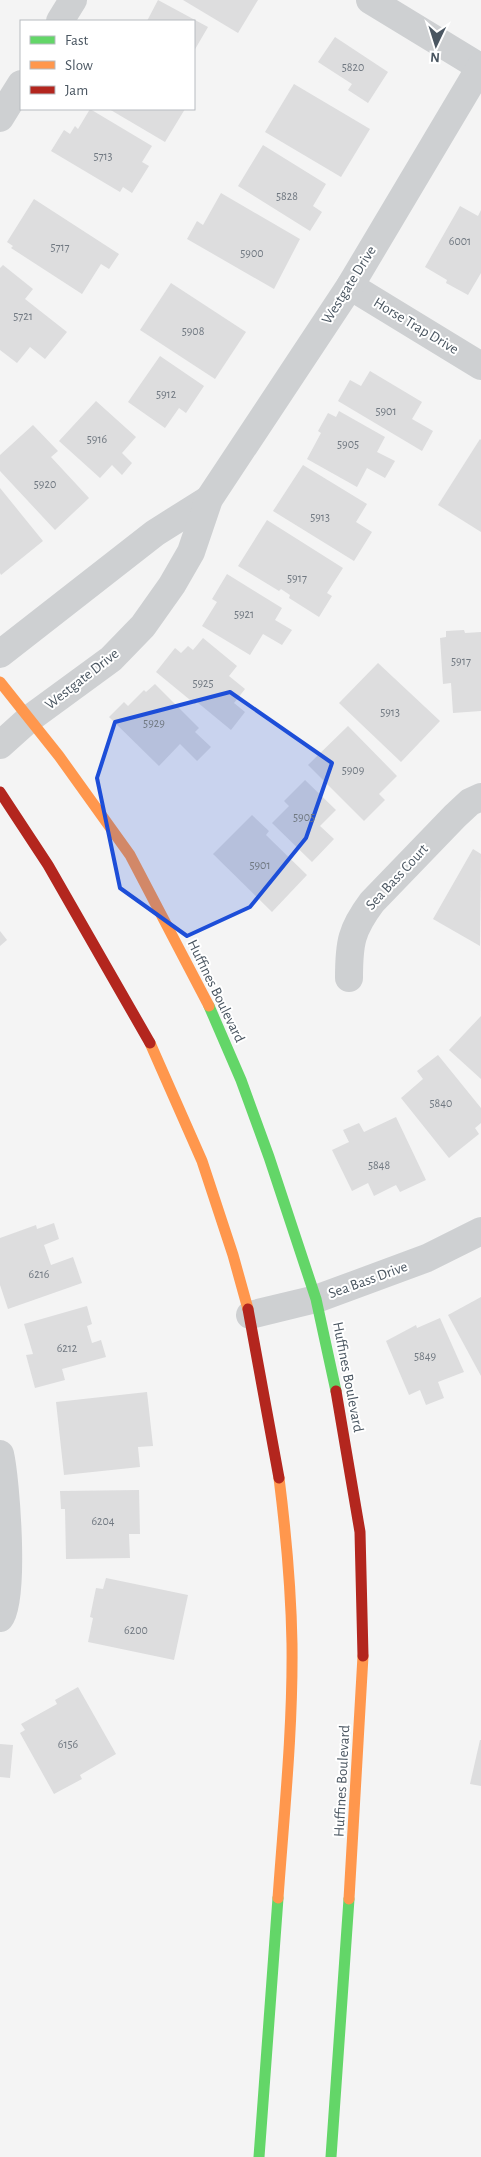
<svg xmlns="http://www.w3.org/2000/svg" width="481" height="2157" viewBox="0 0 481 2157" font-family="'Alegreya Sans',sans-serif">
	<rect width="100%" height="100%" fill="#f4f4f4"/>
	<g fill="#ddddde">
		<path d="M158 0 208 27 194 51V21H147Z"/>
		<path d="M183 0H258L238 33Z"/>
		<path d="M335 37 388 72 368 103 348 90 352 84 318 62Z"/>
		<path d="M294 84 370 129 341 177 265 132Z"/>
		<path d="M90 109 152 146 142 162 149 166 132 193 123 187 120 192 51 151 64 130 70 134 75 126 78 129Z"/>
		<path d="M109 109H185L165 142Z"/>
		<path d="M263 145 326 184 313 206 322 212 310 231 238 186Z"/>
		<path d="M221 193 300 239 274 289 187 239 197 221 203 225Z"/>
		<path d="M34 199 119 254 109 269 101 264 82 294 11 248 13 246 7 242Z"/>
		<path d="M460 206 478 216 481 210V273L468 295 446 283 447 280 425 267Z"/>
		<path d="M3 265 33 289 25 299 67 332 45 359 30 347 17 363 0 350V268Z"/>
		<path d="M171 283 246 332 215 379 140 330Z"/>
		<path d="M160 356 204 386 186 413 179 408 165 428 128 402Z"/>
		<path d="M370 371 422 402 412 419 433 431 422 451 338 401 350 380 361 386Z"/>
		<path d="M96 401 136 437 122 453 132 463 122 475 112 465 100 478 59 441Z"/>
		<path d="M339 411 385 437 377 452 395 461 385 478 367 468 357 487 307 459 321 433 318 431 328 413 336 417Z"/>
		<path d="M33 425 58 451 51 457 89 498 55 530 0 471V455Z"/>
		<path d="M480 439 481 440V532L438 505Z"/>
		<path d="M303 465 367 504 356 522 372 532 354 561 273 511Z"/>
		<path d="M0 488 43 541 1 575 0 573Z"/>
		<path d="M267 520 343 568 327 593 332 596 319 617 289 598 290 595 281 589 279 591 238 566Z"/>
		<path d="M227 574 282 608 275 620 292 630 282 645 263 634 250 655 202 626 217 602 212 599Z"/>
		<path d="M464 630 465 633 481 632V711L453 713 451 683 443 684 440 638 446 637V631Z"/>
		<path d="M203 638 237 666 229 676 245 689 234 703 245 712 231 730 197 702 195 704 156 672 175 648 181 653 188 646 193 650Z"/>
		<path d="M378 663 440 721 401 762 339 703Z"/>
		<path d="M155 684 199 728 195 732 211 747 197 761 180 744 159 766 109 717 124 702 128 706 144 690 146 692Z"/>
		<path d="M348 726 397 776 379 794 385 800 364 821 308 765Z"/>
		<path d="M305 780 336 810 320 826 334 839 312 862 272 823 289 806 284 801Z"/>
		<path d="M252 815 269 831 266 835 307 875 272 912 213 854Z"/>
		<path d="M473 849 481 854 480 946 433 919Z"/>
		<path d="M0 931 7 940 0 946Z"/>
		<path d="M481 1016V1079L449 1050Z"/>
		<path d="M438 1055 481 1108V1123L475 1128 479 1134 449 1158 401 1098 423 1079 417 1071Z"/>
		<path d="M396 1117 426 1180 400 1192 396 1185 374 1196 368 1183 352 1191 332 1150 349 1142 343 1130 359 1123 364 1132Z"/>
		<path d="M54 1223 59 1239 44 1245 51 1265 73 1257 82 1283 8 1309 0 1285V1238L36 1225 37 1229Z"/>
		<path d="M481 1297V1376L448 1315Z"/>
		<path d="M87 1306 92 1324 87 1326 92 1343 101 1340 106 1357 62 1369 65 1380 35 1388 26 1355 33 1354 24 1324Z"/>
		<path d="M440 1318 464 1372 438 1382 444 1398 426 1405 420 1390 409 1395 386 1341 416 1325 417 1328Z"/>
		<path d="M147 1392 153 1446 138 1447 140 1467 64 1475 56 1402Z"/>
		<path d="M139 1490 140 1534H129L130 1558 66 1559 65 1509H61L60 1491Z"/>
		<path d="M106 1578 188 1595 174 1660 88 1642 93 1618 90 1617 96 1588 103 1589Z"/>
		<path d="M78 1687 116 1754 80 1775 82 1779 54 1794 20 1733 25 1730 21 1724 57 1704 55 1700Z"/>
		<path d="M480 1740H481V1786L470 1784Z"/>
		<path d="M0 1744 13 1745 10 1778 0 1777Z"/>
	</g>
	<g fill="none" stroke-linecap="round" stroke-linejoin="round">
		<g stroke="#ced0d2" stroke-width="28">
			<path d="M370 0 480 67"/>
			<path d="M60 21 73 0"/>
			<path d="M0 118 21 84"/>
			<path d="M350 286 481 366"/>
			<path d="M0 654 155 533 209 499"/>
			<path d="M0 745 29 719 111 659 143 626 172 585 191 552 209 499 350 286 481 66"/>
			<path d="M349 978C349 943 351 930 372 902L455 816 470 802 481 797"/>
			<path d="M250 1315 316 1299 427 1258 481 1231"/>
			<path d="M0 1454C6 1480 15 1600 0 1618"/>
		</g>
		<g stroke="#63d668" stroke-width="11">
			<path d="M209 1006 241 1080 269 1157 316 1299 336 1391"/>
			<path d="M259 2157 278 1898"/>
			<path d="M331 2157 349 1899"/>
		</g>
		<g stroke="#ff974d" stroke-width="11">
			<path d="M0 682 59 756 130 855 209 1006"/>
			<path d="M150 1043 202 1161 233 1255 248 1309"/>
			<path d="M278 1898C284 1814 293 1729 292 1644 291 1588 286 1533 279 1478"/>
			<path d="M349 1899 363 1656"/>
		</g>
		<g stroke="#b3261e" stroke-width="11">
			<path d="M0 792 48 865 150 1043"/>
			<path d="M248 1309 279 1478"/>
			<path d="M336 1391 360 1532 363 1656"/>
		</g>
	</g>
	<path fill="#1d4ed8" fill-opacity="0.2" stroke="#1d4ed8" stroke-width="4" stroke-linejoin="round" d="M230 692 332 763 306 838 250 907 187 936 120 888 97 778 115 722Z"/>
	<g text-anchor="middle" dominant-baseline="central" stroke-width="4" stroke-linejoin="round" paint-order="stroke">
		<g font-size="12" fill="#707881">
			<text x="353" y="67">5820</text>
			<text x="103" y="156">5713</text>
			<text x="287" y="196">5828</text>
			<text x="460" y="241">6001</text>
			<text x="60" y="247">5717</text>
			<text x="252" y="253">5900</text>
			<text x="23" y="316">5721</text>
			<text x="193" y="331">5908</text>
			<text x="166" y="394">5912</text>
			<text x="386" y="411">5901</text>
			<text x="97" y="439">5916</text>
			<text x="348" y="444">5905</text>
			<text x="45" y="484">5920</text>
			<text x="320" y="517">5913</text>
			<text x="297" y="578">5917</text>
			<text x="244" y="614">5921</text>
			<text x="461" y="661">5917</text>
			<text x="203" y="683">5925</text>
			<text x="390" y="712">5913</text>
			<text x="154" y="723">5929</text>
			<text x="353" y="770">5909</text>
			<text x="304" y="817">5905</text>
			<text x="260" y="865">5901</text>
			<text x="441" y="1103">5840</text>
			<text x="379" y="1165">5848</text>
			<text x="39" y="1274">6216</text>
			<text x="67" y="1348">6212</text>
			<text x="425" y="1356">5849</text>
			<text x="103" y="1521">6204</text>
			<text x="136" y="1630">6200</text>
			<text x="68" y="1744">6156</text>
		</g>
		<g font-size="15" fill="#4a5661" stroke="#fff">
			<text transform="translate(349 285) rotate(-58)">Westgate Drive</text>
			<text transform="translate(416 326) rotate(31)">Horse Trap Drive</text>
			<text transform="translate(82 679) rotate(-38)">Westgate Drive</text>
			<text transform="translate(397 877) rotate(-47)">Sea Bass Court</text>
			<text transform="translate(216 991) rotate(64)">Huffines Boulevard</text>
			<text transform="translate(368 1280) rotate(-20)">Sea Bass Drive</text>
			<text transform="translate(348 1377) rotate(79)">Huffines Boulevard</text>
			<text transform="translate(342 1781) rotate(-87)">Huffines Boulevard</text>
		</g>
	</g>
	<rect x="20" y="20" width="175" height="90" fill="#ffffff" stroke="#b7bbc0"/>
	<rect x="30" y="36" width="25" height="8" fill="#63d668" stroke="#b7bbc0"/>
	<text x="65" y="45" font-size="15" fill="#4a5661">Fast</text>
	<rect x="30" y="61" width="25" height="8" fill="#ff974d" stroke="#b7bbc0"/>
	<text x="65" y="70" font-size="15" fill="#4a5661">Slow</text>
	<rect x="30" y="86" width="25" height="8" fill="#b3261e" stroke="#b7bbc0"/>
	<text x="65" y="95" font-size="15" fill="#4a5661">Jam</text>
	<g transform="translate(436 45) rotate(184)" stroke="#ffffff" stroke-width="4" paint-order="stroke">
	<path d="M0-4L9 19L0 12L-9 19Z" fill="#4a5661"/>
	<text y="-8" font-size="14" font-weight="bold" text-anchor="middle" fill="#4a5661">N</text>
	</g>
</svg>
